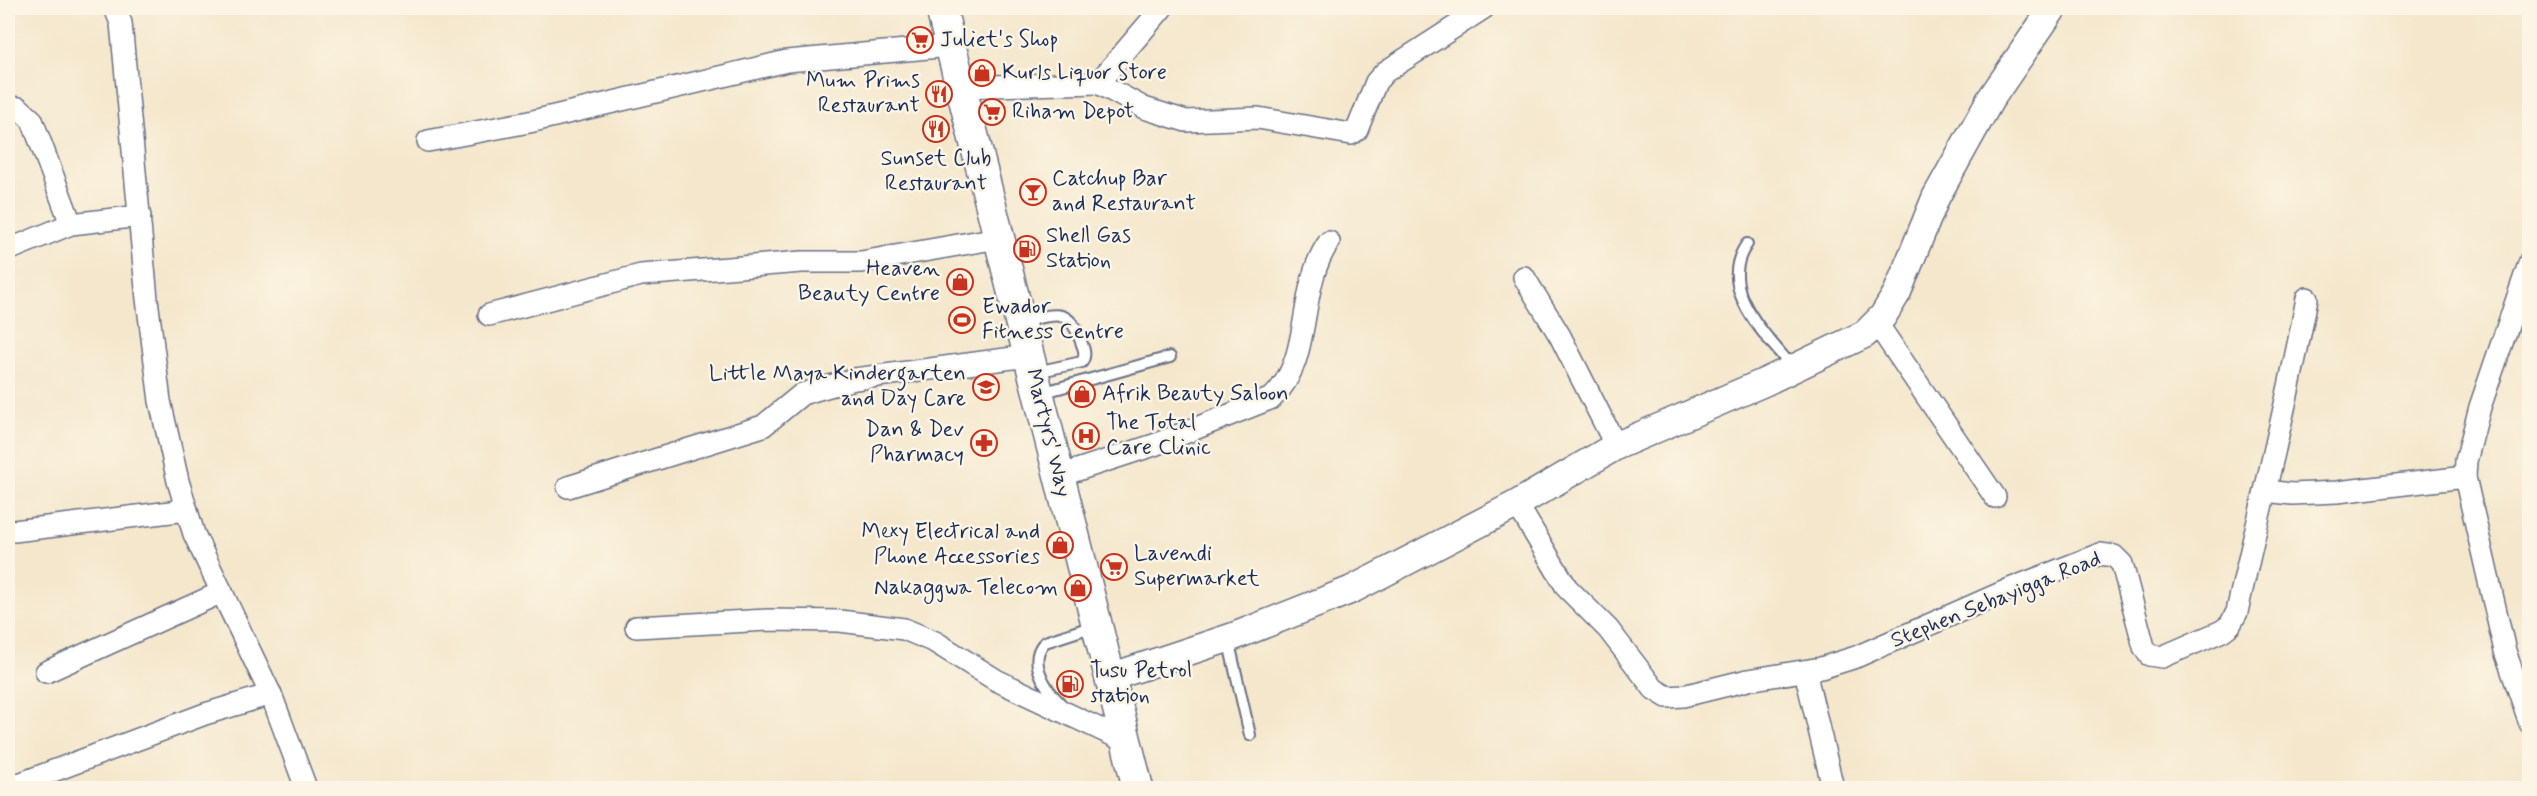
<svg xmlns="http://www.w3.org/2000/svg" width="2537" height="796" viewBox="0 0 2537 796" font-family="Mynerve,sans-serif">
	<rect width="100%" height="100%" fill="#fcf5e5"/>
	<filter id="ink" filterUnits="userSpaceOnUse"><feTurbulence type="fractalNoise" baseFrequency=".0167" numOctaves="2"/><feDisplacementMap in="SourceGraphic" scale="12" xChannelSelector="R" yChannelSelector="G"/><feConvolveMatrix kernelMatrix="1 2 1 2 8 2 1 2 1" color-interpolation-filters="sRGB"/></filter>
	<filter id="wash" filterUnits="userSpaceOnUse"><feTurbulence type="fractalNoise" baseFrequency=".008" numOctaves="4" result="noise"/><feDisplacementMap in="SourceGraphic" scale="24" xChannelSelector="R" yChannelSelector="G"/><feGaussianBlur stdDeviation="1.35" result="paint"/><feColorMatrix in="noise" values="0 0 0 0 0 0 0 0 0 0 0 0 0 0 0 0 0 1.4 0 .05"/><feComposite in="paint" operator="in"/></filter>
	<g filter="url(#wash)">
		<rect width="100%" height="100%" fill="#f4e7cc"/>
	</g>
	<g filter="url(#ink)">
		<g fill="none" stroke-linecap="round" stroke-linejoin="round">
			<defs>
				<g id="service">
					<path d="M1747 244C1715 288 1766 335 1793 368"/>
					<path d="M1023 321C1052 316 1068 305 1080 339 1083 347 1087 354 1082 362L1036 372"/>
					<path d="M1041 393 1170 357"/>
					<path d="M1228 639 1250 735"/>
					<path d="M1060 703C1045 688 1027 660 1045 642L1094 626"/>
				</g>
				<g id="minor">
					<path d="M115 8 121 23 147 299 160 401 178 481 194 534 272 697 306 788"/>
					<path d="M1098 83 1144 108 1186 121 1258 118 1351 134 1357 130 1376 82 1385 72 1484 8"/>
					<path d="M960 87 1098 83 1162 8"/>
					<path d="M8 107 19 108 32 120 71 224"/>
					<path d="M428 141 529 122 787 61 950 46"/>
					<path d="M8 250 71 224 140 216"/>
					<path d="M2530 261 2480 407 2466 461 2465 477 2505 651 2530 723"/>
					<path d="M1524 277 1560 336 1616 446"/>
					<path d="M489 315 641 275 802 262H861L998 238"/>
					<path d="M1876 322 1995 497"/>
					<path d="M1059 476 1154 445 1272 398C1314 359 1296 288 1329 242"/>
					<path d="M568 487 763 426 802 394 826 387 855 379 1028 356"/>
					<path d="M2265 491 2292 494 2337 492 2465 477"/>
					<path d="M1517 504 1567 588 1608 629 1654 689 1667 697 1683 696 1748 680 1821 668 1856 657 2010 589 2100 554 2114 556 2122 564 2144 647 2149 655 2162 657 2222 631 2230 625 2237 612C2260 507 2288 403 2307 298"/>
					<path d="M14 531 187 510"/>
					<path d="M636 627 768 620 840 621 904 629 935 642 996 680 1125 741"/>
					<path d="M1805 671 1833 788"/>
					<path d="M46 672 222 592"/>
					<path d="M8 788 205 714 271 694"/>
				</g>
				<path id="tertiary" d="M1111 677 1235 636 1351 590 1517 504 1616 446 1765 382 1865 334 1883 316 1897 293 1936 197 1990 100 2053 8"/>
				<path id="secondary" d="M941 8 1138 788"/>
			</defs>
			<use href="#service" stroke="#676f84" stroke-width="14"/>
			<use href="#minor" stroke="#676f84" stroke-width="24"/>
			<use href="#tertiary" stroke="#676f84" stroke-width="30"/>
			<use href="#secondary" stroke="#676f84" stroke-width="33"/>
			<use href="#service" stroke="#fff" stroke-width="10"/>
			<use href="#minor" stroke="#fff" stroke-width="21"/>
			<use href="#tertiary" stroke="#fff" stroke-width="27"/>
			<use href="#secondary" stroke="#fff" stroke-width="30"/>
		</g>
	</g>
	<defs>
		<symbol id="supermarket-ring" viewBox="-11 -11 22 22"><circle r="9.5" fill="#fcf5e5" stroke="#c8321e" stroke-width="1.5"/><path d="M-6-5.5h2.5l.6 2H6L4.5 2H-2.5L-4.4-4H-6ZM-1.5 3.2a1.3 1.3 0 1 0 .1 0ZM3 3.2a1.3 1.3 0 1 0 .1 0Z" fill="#c8321e"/></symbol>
		<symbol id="shop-ring" viewBox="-11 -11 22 22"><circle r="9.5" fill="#fcf5e5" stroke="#c8321e" stroke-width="1.5"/><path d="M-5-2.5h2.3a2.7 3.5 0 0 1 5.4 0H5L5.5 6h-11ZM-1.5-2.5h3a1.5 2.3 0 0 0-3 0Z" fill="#c8321e"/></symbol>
		<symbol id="restaurant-ring" viewBox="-11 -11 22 22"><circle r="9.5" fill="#fcf5e5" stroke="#c8321e" stroke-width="1.5"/><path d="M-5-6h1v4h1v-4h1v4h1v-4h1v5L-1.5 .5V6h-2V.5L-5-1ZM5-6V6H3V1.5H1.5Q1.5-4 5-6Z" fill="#c8321e"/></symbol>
		<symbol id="bar-ring" viewBox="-11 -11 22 22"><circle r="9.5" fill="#fcf5e5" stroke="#c8321e" stroke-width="1.5"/><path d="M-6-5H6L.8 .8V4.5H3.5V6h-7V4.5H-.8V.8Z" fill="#c8321e"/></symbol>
		<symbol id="fuel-ring" viewBox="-11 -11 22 22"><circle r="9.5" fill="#fcf5e5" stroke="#c8321e" stroke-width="1.5"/><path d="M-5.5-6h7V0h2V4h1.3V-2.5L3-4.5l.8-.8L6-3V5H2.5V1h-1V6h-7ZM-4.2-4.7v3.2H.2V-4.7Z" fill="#c8321e"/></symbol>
		<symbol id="stadium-ring" viewBox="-11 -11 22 22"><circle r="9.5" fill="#fcf5e5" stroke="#c8321e" stroke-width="1.5"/><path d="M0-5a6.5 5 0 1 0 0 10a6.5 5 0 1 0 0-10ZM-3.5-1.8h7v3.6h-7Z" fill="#c8321e"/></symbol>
		<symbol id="school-ring" viewBox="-11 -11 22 22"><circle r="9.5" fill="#fcf5e5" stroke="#c8321e" stroke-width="1.5"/><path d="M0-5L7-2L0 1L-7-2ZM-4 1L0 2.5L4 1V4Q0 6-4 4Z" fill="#c8321e"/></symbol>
		<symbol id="hospital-ring" viewBox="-11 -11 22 22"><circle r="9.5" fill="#fcf5e5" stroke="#c8321e" stroke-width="1.5"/><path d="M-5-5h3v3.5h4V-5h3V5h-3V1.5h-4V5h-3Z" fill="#c8321e"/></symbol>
		<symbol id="pharmacy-ring" viewBox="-11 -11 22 22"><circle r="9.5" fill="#fcf5e5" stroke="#c8321e" stroke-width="1.5"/><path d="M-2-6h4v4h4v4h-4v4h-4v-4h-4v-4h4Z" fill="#c8321e"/></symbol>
	</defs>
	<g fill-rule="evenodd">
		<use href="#supermarket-ring" x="905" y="25" width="30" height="30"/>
		<use href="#shop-ring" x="967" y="58" width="30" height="30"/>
		<use href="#restaurant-ring" x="924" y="79" width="30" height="30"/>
		<use href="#supermarket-ring" x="977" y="97" width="30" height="30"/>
		<use href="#restaurant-ring" x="921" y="114" width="30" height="30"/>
		<use href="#bar-ring" x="1018" y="177" width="30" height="30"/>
		<use href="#fuel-ring" x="1012" y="234" width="30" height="30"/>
		<use href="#shop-ring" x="945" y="267" width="30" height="30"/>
		<use href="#stadium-ring" x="947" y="305" width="30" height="30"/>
		<use href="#school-ring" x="971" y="372" width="30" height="30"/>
		<use href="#shop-ring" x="1067" y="379" width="30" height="30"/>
		<use href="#hospital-ring" x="1071" y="421" width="30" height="30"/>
		<use href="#pharmacy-ring" x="969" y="428" width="30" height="30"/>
		<use href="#shop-ring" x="1045" y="530" width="30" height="30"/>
		<use href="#supermarket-ring" x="1099" y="552" width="30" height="30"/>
		<use href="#shop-ring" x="1063" y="573" width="30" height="30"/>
		<use href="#fuel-ring" x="1055" y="669" width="30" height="30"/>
	</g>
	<g text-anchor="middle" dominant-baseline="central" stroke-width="5" stroke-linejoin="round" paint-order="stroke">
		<g font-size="22" fill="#1b2f5e" stroke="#fcf5e5" text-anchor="start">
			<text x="940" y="40">Juliet's Shop</text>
			<text x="1002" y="73">Kurls Liquor Store</text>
			<text x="920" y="81" text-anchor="end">Mum Prims<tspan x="920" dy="25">Restaurant</tspan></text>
			<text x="1012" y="112">Riham Depot</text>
			<text x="936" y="159" text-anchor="middle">Sunset Club<tspan x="936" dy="25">Restaurant</tspan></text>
			<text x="1052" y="179">Catchup Bar<tspan x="1052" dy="25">and Restaurant</tspan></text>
			<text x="1046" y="236">Shell Gas<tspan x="1046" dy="25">Station</tspan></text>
			<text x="940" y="269" text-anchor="end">Heaven<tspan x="940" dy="25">Beauty Centre</tspan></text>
			<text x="982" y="307">Ewador<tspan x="982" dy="25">Fitness Centre</tspan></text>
			<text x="966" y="374" text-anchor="end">Little Maya Kindergarten<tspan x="966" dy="25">and Day Care</tspan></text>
			<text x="1102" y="394">Afrik Beauty Saloon</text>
			<text x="1106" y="423">The Total<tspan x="1106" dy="25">Care Clinic</tspan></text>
			<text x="964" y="430" text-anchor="end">Dan &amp; Dev<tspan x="964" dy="25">Pharmacy</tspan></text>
			<text x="1040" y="532" text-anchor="end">Mexy Electrical and<tspan x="1040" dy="25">Phone Accessories</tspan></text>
			<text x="1134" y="554">Lavendi<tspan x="1134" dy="25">Supermarket</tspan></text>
			<text x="1058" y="588" text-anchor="end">Nakaggwa Telecom</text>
			<text x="1090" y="671">Tusu Petrol<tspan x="1090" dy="25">station</tspan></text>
		</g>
		<g font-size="22" fill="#1b2f5e" stroke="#fcf5e5">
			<text transform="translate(1048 433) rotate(76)">Martyrs' Way</text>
			<text transform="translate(1996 600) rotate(-22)">Stephen Sebayigga Road</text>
		</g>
	</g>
	<rect width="2537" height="796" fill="none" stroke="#fcf5e5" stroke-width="30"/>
</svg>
